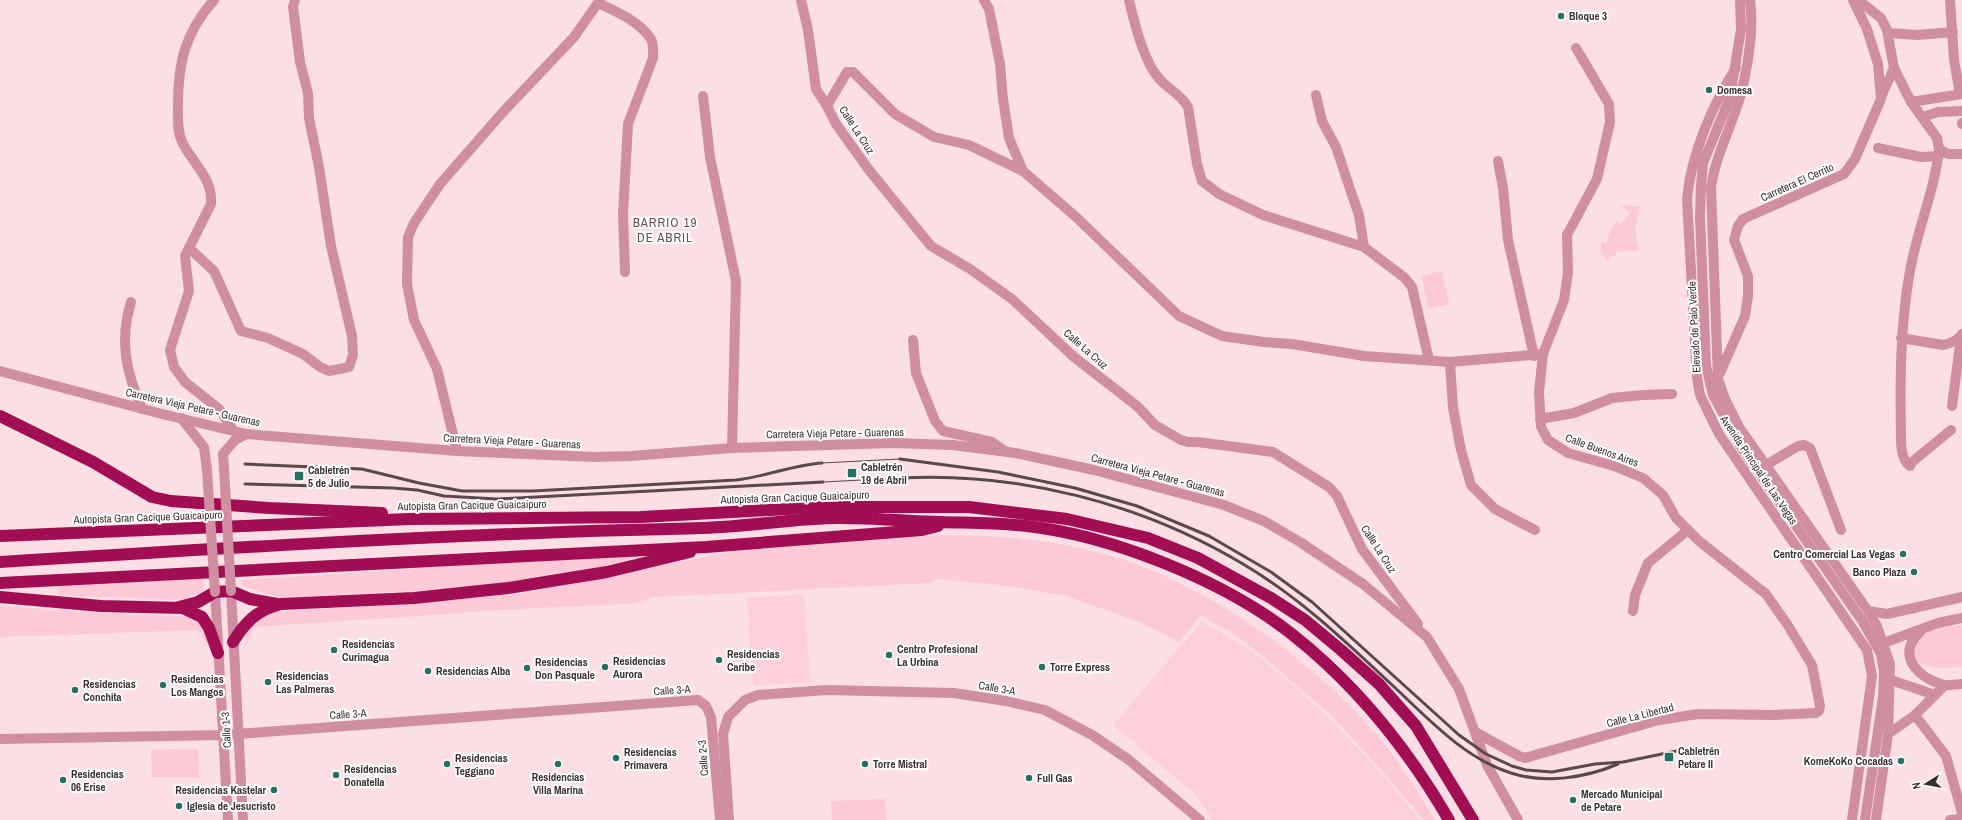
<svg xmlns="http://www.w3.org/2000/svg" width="1962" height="820" viewBox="0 0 1962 820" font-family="'Archivo Narrow',sans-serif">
	<rect width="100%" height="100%" fill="#fcdee5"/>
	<g fill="#fdcfdb">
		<path d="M804 594 810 682 753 686 747 598Z"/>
		<path d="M1202 621 1255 653 1324 713 1373 764 1420 820H1213L1196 795 1113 725Z"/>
	</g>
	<g fill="#fcc9d6">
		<path d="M1620 205 1640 207 1635 230 1639 250 1616 252V255L1609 256V260H1605L1604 255 1601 254V242L1607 243 1610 230 1617 221 1621 224 1630 213Z"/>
		<path d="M1442 271 1449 304 1429 309 1421 276Z"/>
		<path d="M942 535C1004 535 1068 541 1127 561 1216 592 1314 662 1375 733 1398 759 1417 790 1435 820H1424L1384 773 1334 718 1264 657 1235 635 1201 615 1179 642 1142 623 1064 595 992 584 936 579 929 583 654 597 630 604 533 608 254 627 245 647 246 630 252 621 274 612 412 604 525 593 719 554 756 549Z"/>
		<path d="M631 555 632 560 604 568 466 588 280 598 243 586 241 580Z"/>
		<path d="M203 577 204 591 182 600 58 595 57 585Z"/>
		<path d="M0 606 133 615 190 616C203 623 205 634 209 647L197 630 0 637Z"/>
		<path d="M1962 625V667C1944 668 1928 671 1914 658L1915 640C1929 630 1945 626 1962 625Z"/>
		<path d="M198 749 199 777H152L151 750Z"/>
		<path d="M885 799 886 820H832L831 801Z"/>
	</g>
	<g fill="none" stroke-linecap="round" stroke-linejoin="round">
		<g stroke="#d08fa1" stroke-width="10">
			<path d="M214 0C185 33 178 62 178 106 178 118 177 131 182 142 193 164 213 178 211 204L185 256 189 291 170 350 174 367 185 382 219 409 233 430"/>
			<path d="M801 0 808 30 816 89 827 106 836 124 869 170 931 246 970 269 1012 299 1074 357 1137 406 1155 425 1181 440 1188 442H1198L1273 452 1329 487 1337 496 1362 549 1418 624"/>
			<path d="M984 0 989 9 1000 64 1003 99 1009 138 1023 171 1076 217 1179 316 1222 336 1264 342 1292 344 1364 356 1450 362 1543 354"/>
			<path d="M1129 0C1134 22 1143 59 1157 76 1166 88 1181 94 1188 107L1197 164 1202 181 1219 194 1263 215 1364 247 1405 278 1412 287 1429 360"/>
			<path d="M1750 0C1754 29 1748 65 1741 94 1732 126 1716 154 1711 187L1718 379 1725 399 1739 427 1868 611 1877 626 1890 664 1888 734 1876 820"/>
			<path d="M1858 0 1881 18 1887 30 1894 68 1881 97"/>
			<path d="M1950 0 1954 60 1960 94"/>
			<path d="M598 3C617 12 639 21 651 39 654 44 653 52 653 58L628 124 623 214 625 272"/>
			<path d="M1888 33 1918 35 1953 32"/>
			<path d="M1736 68C1712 106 1691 154 1687 199L1697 378 1700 395 1719 434 1867 650 1872 676 1852 820"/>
			<path d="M1894 68 1911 102 1937 138 1939 149C1935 190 1917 230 1910 271 1900 326 1900 382 1901 438 1901 446 1902 461 1910 466L1912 462 1951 430"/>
			<path d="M1316 95 1322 121 1336 147 1351 192 1359 215 1364 247"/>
			<path d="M703 96 710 157 736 281 732 448"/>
			<path d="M1730 98 1741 29 1740 0"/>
			<path d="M1911 102 1962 94"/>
			<path d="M827 106 847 72H853L895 114 934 137 969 145 1023 171"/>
			<path d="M1923 117 1938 112 1962 111"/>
			<path d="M1962 124V123"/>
			<path d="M1878 148 1921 157 1939 156"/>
			<path d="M1939 149 1948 154H1962"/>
			<path d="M1498 161 1503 188 1508 240 1534 356"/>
			<path d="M189 248 214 271 241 331 268 338 303 354 320 367 329 371 349 367 353 355 352 336 331 246 319 167 309 118 308 93 300 62 293 7 295 0"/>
			<path d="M131 302C119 341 126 372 142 409"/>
			<path d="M1901 338 1943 345C1949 344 1959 340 1962 334"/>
			<path d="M913 340 916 373 935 421 943 431 992 442 1005 451"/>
			<path d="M1450 362 1453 408 1461 450 1471 485 1495 509 1535 530"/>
			<path d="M0 371 158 413 246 434 457 451 594 457 631 456 732 448 893 443 953 445 1015 453 1094 470 1224 505 1264 521 1300 542 1363 584 1427 637 1459 689 1487 765 1518 820"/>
			<path d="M1720 373 1745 316 1748 296V276L1734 240 1738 226 1743 219 1844 174 1855 159 1881 99 1878 64 1867 29 1853 0"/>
			<path d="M1952 406 1961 337"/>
			<path d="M181 418 204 447 207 470"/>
			<path d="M1540 419 1574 413 1612 398 1643 395 1672 394"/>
			<path d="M457 451 437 369 414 320 407 284 408 237 414 223 440 184 503 112 574 37 600 0"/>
			<path d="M1766 465 1798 446 1804 445 1810 448 1841 530"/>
			<path d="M224 469 223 454 235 440 246 434"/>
			<path d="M231 591 243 820"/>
			<path d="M215 592 228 820"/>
			<path d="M1633 611 1635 595 1648 563 1688 530"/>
			<path d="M1868 611 1887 614 1962 597"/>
			<path d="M1920 632C1895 655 1918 678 1944 685 1949 686 1956 684 1962 684"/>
			<path d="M1878 645 1938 623 1962 618"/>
			<path d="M1885 678 1935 695"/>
			<path d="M1915 715 1946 756 1962 813"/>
			<path d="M1475 732 1519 756 1525 758 1659 720 1698 714 1775 715 1816 713 1819 711 1820 706 1812 665 1787 624 1766 594 1699 541 1676 518 1663 495 1643 478 1614 466 1568 453 1548 440 1541 427 1539 392 1543 354 1564 300 1568 273 1567 235 1597 179 1610 122 1609 104 1576 48"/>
			<path d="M1888 734 1915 715 1945 685"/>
			<path d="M0 739 224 735 698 700 706 706 711 717 720 820"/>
			<path d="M729 820 723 734 728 717 745 700 758 695 827 690 954 693 1006 701 1045 710 1092 735 1129 760 1200 820"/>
			<path d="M1950 820 1962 819"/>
		</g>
		<g stroke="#a20e54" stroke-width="12">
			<path d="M0 416 93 462 152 497 171 501 269 508 382 513"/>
			<path d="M0 536 410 519 641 517 826 507H969L1067 519 1148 538 1198 558 1271 598 1305 620 1341 650 1379 684 1416 726 1473 820"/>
			<path d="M0 562C209 549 418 536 627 530 659 529 690 529 721 527 760 525 800 518 839 518 873 518 907 521 941 522 970 523 998 523 1027 526 1113 536 1225 581 1293 635 1356 685 1409 751 1449 820"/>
			<path d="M0 583 706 547 922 530 938 526"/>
			<path d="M0 597 101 606 183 608 202 617 209 628 218 653"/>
			<path d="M179 607 198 602 215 592 231 591 250 599 277 604"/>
			<path d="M233 642C245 622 257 610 281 604L414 598 508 588 607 572 690 552"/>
		</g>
		<g stroke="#59494c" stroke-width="1">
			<path d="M822 463 900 459"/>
			<path d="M823 482 901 478"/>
		</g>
		<g stroke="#59494c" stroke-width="3">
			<path d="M900 459 998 472 1075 488 1137 506 1209 536 1271 572 1312 602 1459 735 1486 754 1512 766 1526 770 1552 772 1595 764 1623 762 1696 747"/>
			<path d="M245 464 362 469 419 483 462 491H533L736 480C765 477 792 465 822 463"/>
			<path d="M901 478C1019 472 1141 503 1243 564 1299 597 1344 640 1391 684 1427 717 1463 758 1511 773 1545 784 1585 778 1618 764"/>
			<path d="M245 484 393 488 417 490 444 496 497 499 823 482"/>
		</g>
		<g stroke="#d08fa1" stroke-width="10">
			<path d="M1730 98 1703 163 1701 185 1700 217 1706 366 1713 395 1741 447 1863 622 1881 654 1884 672 1883 697 1865 820"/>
			<path d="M224 469 231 591"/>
			<path d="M207 470 215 592"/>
		</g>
	</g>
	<g fill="#286f63" stroke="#fff" stroke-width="1.5">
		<circle cx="1561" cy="16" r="4"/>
		<circle cx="1709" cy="90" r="4"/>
		<rect x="847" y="468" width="10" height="10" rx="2"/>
		<rect x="294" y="471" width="10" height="10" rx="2"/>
		<circle cx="1903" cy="554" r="4"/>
		<circle cx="1914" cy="572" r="4"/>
		<circle cx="334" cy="650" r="4"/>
		<circle cx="889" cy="655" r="4"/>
		<circle cx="719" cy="660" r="4"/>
		<circle cx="605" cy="667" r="4"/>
		<circle cx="1042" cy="667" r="4"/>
		<circle cx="527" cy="668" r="4"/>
		<circle cx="428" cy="671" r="4"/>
		<circle cx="268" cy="682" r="4"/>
		<circle cx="163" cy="685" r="4"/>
		<circle cx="75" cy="690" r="4"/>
		<rect x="1664" y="752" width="10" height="10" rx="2"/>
		<circle cx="616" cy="758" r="4"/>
		<circle cx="1901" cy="761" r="4"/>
		<circle cx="447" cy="764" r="4"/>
		<circle cx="558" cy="764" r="4"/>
		<circle cx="865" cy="764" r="4"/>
		<circle cx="336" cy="775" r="4"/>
		<circle cx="1029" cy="778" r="4"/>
		<circle cx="63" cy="780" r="4"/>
		<circle cx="274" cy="790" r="4"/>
		<circle cx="1573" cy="800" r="4"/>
		<circle cx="179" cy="806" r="4"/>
	</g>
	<g text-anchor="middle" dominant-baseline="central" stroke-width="4" stroke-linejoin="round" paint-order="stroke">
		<g font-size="11" font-weight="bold" fill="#3c2e31" stroke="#fff" text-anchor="start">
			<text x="1569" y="16">Bloque 3</text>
			<text x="1717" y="90">Domesa</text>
			<text x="861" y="467">Cabletrén<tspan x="861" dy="13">19 de Abril</tspan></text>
			<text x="308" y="470">Cabletrén<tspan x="308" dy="13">5 de Julio</tspan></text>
			<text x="1895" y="554" text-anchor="end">Centro Comercial Las Vegas</text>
			<text x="1906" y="572" text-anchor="end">Banco Plaza</text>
			<text x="342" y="644">Residencias<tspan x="342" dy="13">Curimagua</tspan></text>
			<text x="897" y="649">Centro Profesional<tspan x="897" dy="13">La Urbina</tspan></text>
			<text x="727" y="654">Residencias<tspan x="727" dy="13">Caribe</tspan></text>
			<text x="613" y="661">Residencias<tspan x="613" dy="13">Aurora</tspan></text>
			<text x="535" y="662">Residencias<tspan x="535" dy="13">Don Pasquale</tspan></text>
			<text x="1050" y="667">Torre Express</text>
			<text x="436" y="671">Residencias Alba</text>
			<text x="276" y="676">Residencias<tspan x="276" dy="13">Las Palmeras</tspan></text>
			<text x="171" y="679">Residencias<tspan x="171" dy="13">Los Mangos</tspan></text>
			<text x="83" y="684">Residencias<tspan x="83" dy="13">Conchita</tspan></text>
			<text x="1678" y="751">Cabletrén<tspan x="1678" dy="13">Petare II</tspan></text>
			<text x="624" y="752">Residencias<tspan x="624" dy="13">Primavera</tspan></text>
			<text x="455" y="758">Residencias<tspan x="455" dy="13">Teggiano</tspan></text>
			<text x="1893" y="761" text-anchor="end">KomeKoKo Cocadas</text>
			<text x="873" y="764">Torre Mistral</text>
			<text x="344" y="769">Residencias<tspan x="344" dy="13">Donatella</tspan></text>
			<text x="71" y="774">Residencias<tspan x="71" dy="13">06 Erise</tspan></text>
			<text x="558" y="777" text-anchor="middle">Residencias<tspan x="558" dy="13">Villa Marina</tspan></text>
			<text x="1037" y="778">Full Gas</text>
			<text x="266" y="790" text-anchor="end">Residencias Kastelar</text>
			<text x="1581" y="794">Mercado Municipal<tspan x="1581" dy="13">de Petare</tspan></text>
			<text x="187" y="806">Iglesia de Jesucristo</text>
		</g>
		<g font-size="11" fill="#3c2e31" stroke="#fff">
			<text transform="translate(857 130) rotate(57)">Calle La Cruz</text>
			<text transform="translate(1797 182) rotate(-24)">Carretera El Cerrito</text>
			<text transform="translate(1694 327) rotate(-93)">Elevado de Palo Verde</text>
			<text transform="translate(1086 349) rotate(41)">Calle La Cruz</text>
			<text transform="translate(193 407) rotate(13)">Carretera Vieja Petare - Guarenas</text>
			<text transform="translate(835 433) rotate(-1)">Carretera Vieja Petare - Guarenas</text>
			<text transform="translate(512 441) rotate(3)">Carretera Vieja Petare - Guarenas</text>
			<text transform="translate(1602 450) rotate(20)">Calle Buenos Aires</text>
			<text transform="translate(1759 470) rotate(56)">Avenida Principal de Las Vegas</text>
			<text transform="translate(1158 475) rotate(15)">Carretera Vieja Petare - Guarenas</text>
			<text transform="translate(795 497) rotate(-2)">Autopista Gran Cacique Guaicaipuro</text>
			<text transform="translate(472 505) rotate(-1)">Autopista Gran Cacique Guaicaipuro</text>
			<text transform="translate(148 517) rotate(-2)">Autopista Gran Cacique Guaicaipuro</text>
			<text transform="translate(1379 549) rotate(57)">Calle La Cruz</text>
			<text transform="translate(997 688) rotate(10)">Calle 3-A</text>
			<text transform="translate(672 690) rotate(-4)">Calle 3-A</text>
			<text transform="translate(348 714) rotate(-4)">Calle 3-A</text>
			<text transform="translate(1640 715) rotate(-14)">Calle La Libertad</text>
			<text transform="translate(226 730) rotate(-93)">Calle 1-3</text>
			<text transform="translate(703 758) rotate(-94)">Calle 2-3</text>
		</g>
		<g font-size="13" letter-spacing="1" fill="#6c4d55" stroke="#fff">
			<text x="665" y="222">BARRIO 19<tspan x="665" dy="15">DE ABRIL</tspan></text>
		</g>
	</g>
	<g transform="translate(1926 784) rotate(259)" stroke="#ffffff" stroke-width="3" paint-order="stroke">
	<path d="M0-3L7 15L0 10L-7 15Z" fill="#3c2e31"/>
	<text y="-6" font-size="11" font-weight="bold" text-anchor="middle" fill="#3c2e31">N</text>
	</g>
</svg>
